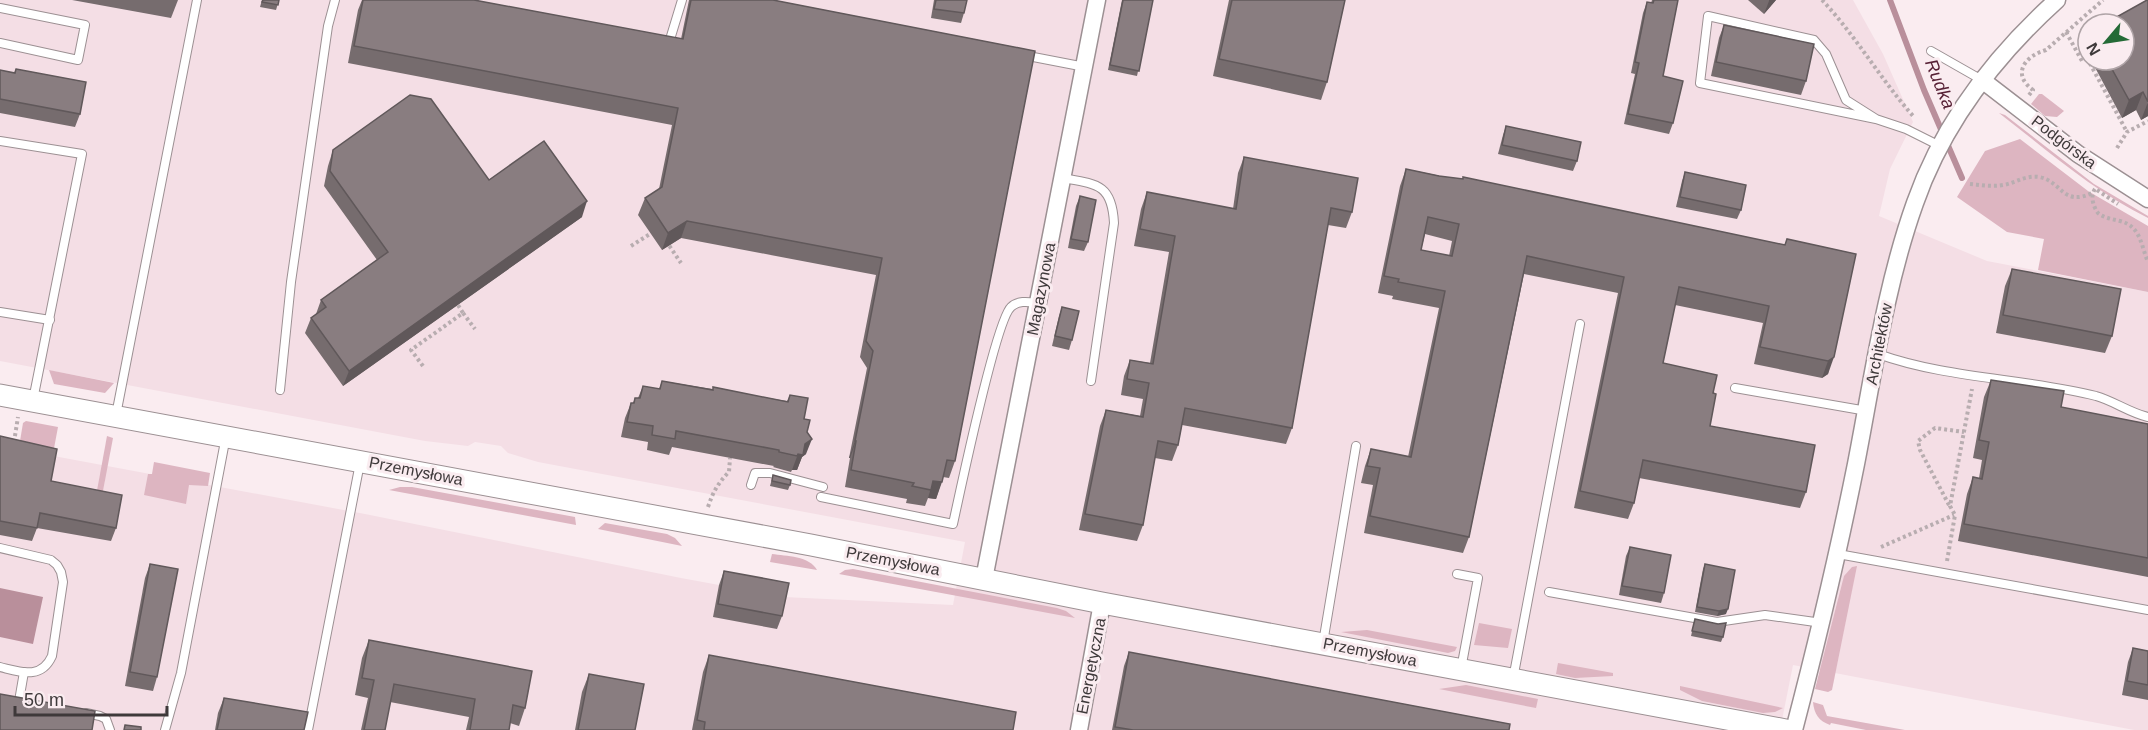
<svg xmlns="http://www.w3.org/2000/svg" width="2148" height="730" viewBox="0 0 2148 730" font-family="Helvetica,sans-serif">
	<rect width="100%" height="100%" fill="#faecf0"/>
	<path fill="#f4dee5" d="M0 0H1853L1883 54 1913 122 1890 169 1879 216 1987 261 2148 292V730H2134L1793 665 1780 730H0V446L365 514 681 578 784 597 953 605 965 542 538 462 508 453 501 446 475 442 468 446 425 441 0 361Z"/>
	<g fill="#ddb5c1">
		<path d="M2039 94H2042L2064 111 2057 117 2045 116 2031 104Z"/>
		<path d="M1999 113 2005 115 2094 184 2148 216V218C2093 191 2047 150 1999 113Z"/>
		<path d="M2020 139 2088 191 2148 226V292L2038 270 2044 239 2007 232 1957 197 1985 151Z"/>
		<path d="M49 370 114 383 105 393 54 384Z"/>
		<path d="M26 421 58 427 52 459 18 453 23 423Z"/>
		<path d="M107 436 113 438 102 496H96Z"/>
		<path d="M154 462 210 473 208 486 189 485 186 504 144 495 148 474H152Z"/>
		<path d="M400 487H412L575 517 576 525 389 490Z"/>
		<path d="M605 523 667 534 675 538 682 546 598 529Z"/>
		<path d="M772 554C786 556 810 556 817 570L770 562Z"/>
		<path d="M1857 566 1832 690 1828 692 1815 689 1844 576 1852 567Z"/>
		<path d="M853 569 1057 608 1066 611 1075 618 839 574 845 570Z"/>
		<path d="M1479 623 1512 629 1508 648 1474 645Z"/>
		<path d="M1367 630 1457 647 1455 651 1448 653 1341 632Z"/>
		<path d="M1558 663 1613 673V676L1575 678 1556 674Z"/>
		<path d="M1466 685 1538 699 1536 708 1439 689Z"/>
		<path d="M1680 686 1783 708 1775 712 1763 713 1702 701 1680 690Z"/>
		<path d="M1813 702 1823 705 1827 716 1905 730H1866L1831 723 1830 725C1819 721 1814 714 1813 702Z"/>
	</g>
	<path fill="#b98f9b" d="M0 588 43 597 33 644 0 637Z"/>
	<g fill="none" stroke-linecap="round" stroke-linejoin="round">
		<path stroke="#b98f9b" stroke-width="6" d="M1890 0 1924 90 1962 178"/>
		<defs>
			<g id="service">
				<path d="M0 43 78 60 85 25 0 8"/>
				<path d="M668 46 682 0"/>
				<path d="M1931 51 1982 80"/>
				<path d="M1023 55 1085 67"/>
				<path d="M1876 119 1846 100 1826 54 1814 40 1708 16 1700 83 1876 119 1906 129 1940 146"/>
				<path d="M0 141 82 154 33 400"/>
				<path d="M1062 178C1097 184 1112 184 1114 223L1091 381"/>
				<path d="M0 312 50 320"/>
				<path d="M1878 354C1948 379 2025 378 2096 396 2114 401 2130 413 2148 417"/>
				<path d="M1735 388 1867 411"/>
				<path d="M280 390 291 282 328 26 335 0"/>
				<path d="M116 415 197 0"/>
				<path d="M751 485 755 473H770L823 487"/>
				<path d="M821 497 953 524C960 492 996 320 1011 307 1018 300 1029 302 1038 303"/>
				<path d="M0 548 51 560 57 565 61 572 63 582 52 656C41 680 21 672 0 667"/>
				<path d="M1838 554 2148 610"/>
				<path d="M1457 574 1478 578 1461 669"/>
				<path d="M1549 592 1717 622 1765 615 1822 623"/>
				<path d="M1323 643 1356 446"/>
				<path d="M1513 679 1580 324"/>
				<path d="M19 701 24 672"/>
				<path d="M86 713 100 716 106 719 110 730"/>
				<path d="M165 730 181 673 226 436"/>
				<path d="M308 730 360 463"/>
			</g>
			<g id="minor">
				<path d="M1982 80 2078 154 2148 199"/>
				<path d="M984 579 1097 0"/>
				<path d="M1079 730 1102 603"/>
				<path d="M1794 730C1817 642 1838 554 1856 464 1873 377 1885 287 1915 203 1943 123 1995 56 2057 0"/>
			</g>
			<path id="tertiary" d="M0 395 811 545 1102 603 1786 730"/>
		</defs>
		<use href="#service" stroke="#9c9093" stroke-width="10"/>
		<use href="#minor" stroke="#9c9093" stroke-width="19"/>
		<use href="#tertiary" stroke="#9c9093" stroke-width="23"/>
		<g stroke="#b8adb0" stroke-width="4" stroke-dasharray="3 3" stroke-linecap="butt">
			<path d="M1822 0C1856 36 1881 80 1914 117"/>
			<path d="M2066 32 2082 61 2087 58 2080 45 2088 41"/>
			<path d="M2087 58 2127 132"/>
			<path d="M2029 95 2033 90C2011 74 2025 56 2046 50L2103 0"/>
			<path d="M2117 148 2127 132 2148 121"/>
			<path d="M1970 184C1981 185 1992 187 2003 185 2016 183 2025 175 2039 177 2062 181 2062 207 2092 193"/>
			<path d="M2095 189C2090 196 2093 206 2098 213 2104 218 2112 219 2120 221 2141 226 2141 246 2148 262"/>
			<path d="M2097 190 2118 204"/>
			<path d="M666 241 681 263"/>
			<path d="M631 246 653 232"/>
			<path d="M463 313 475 329"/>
			<path d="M423 366 411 350 463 313 458 305"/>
			<path d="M14 442 18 417"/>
			<path d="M1949 505 1920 450 1918 441 1935 428 1964 432"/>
			<path d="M708 507C713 492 718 483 729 472L730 458"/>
			<path d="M1881 547 1954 515"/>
			<path d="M1947 561 1955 515 1950 506 1972 389"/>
		</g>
		<use href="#service" stroke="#fff" stroke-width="8"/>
		<use href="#minor" stroke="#fff" stroke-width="16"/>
		<use href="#tertiary" stroke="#fff" stroke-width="21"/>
	</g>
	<g fill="#766c6e" fill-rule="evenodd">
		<path d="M72 0H178L171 18Z"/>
		<path d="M262 0H279L276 10 260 7Z"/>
		<path d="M362 0H474L681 39 689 0H773L1035 51 955 461 949 478 943 477 936 499 928 498 925 506 906 503 907 499 845 487 850 458H849L867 368 860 357 876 275 681 238 662 250 638 215 645 198 659 189 672 125 348 63 358 10Z"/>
		<path d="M934 0H967L964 13 961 23 931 18Z"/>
		<path d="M1122 0H1153L1137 76 1108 70Z"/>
		<path d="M1229 0H1345L1327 82 1321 100 1213 76Z"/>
		<path d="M1652 0H1678L1663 76 1673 123 1669 134 1624 124 1635 74 1631 73 1643 13 1647 2 1651 3Z"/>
		<path d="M1748 0H1776L1764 14Z"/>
		<path d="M2147 0 2148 116 2141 120 2136 110 2122 118 2091 60H2124Z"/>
		<path d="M1724 25 1806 81 1801 95 1711 76 1719 38Z"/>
		<path d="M2088 41V54L2085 49Z"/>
		<path d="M16 69 80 114 75 127 0 113V70L14 73Z"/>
		<path d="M1506 126 1577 161 1573 171 1498 154 1503 135Z"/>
		<path d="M333 150 489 180 582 217 343 386 305 333 311 318 316 314 321 300 377 260 324 186 328 166Z"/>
		<path d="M1244 157 1352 212 1346 228 1328 225 1292 428 1286 444 1182 425 1178 445 1172 461 1155 458 1143 525 1137 541 1079 530 1100 426 1106 410 1140 416 1143 399 1121 395 1124 376 1130 360 1150 363 1169 252 1134 246 1141 209 1147 192 1233 209 1238 173Z"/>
		<path d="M1406 169 1785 245 1787 239 1856 254 1828 374 1822 378 1754 364 1763 323 1675 305 1663 363 1713 393 1710 426 1806 492 1800 508 1639 478 1634 503 1628 519 1574 508 1618 293 1524 274 1469 537 1463 553 1364 533 1373 485 1361 483 1365 466 1371 449 1408 457 1439 308 1392 299 1393 296 1378 293 1400 186ZM1425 234 1452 241 1449 256 1421 250Z"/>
		<path d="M1685 172 1741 210 1737 219 1676 207 1682 181Z"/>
		<path d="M1080 196 1088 242 1084 251 1068 248 1076 206Z"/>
		<path d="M2012 269 2112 336 2105 353 1996 333 2005 286Z"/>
		<path d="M1062 307 1072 340 1069 350 1052 346 1059 316Z"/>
		<path d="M1991 380 2061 407 2148 424V577L1958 541 1967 494 1973 477 1979 478 1982 460 1973 458 1984 397Z"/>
		<path d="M662 381 787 401 790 395 804 419 807 432 806 454 802 457 797 470H792L791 472 773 467 774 466 672 447 669 455 647 450 648 442 621 437 625 418 631 403H633L635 398H638L643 386 659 389Z"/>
		<path d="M0 436 51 481 116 528 111 541 37 528 32 541 0 535Z"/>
		<path d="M773 475 790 485 788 490 770 486Z"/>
		<path d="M1630 547 1664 593 1661 603 1619 595 1626 556Z"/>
		<path d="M150 564 157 677 153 691 125 686 145 578Z"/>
		<path d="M1705 564 1726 614 1717 616 1695 612 1703 569Z"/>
		<path d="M724 571 782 616 777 629 713 617 719 585Z"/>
		<path d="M1695 619 1723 637 1721 642 1691 636Z"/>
		<path d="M369 640 525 708 519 726 510 723 509 730H466L469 717 390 702 385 730H361L368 698 355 695 362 658Z"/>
		<path d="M2133 648 2148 651V700L2122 695 2128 662Z"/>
		<path d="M1129 652 1509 730H1112L1124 666Z"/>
		<path d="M709 655 1013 730H692L703 672Z"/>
		<path d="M589 674 635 730H575L582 692Z"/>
		<path d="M224 698 304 730H215L218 713Z"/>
	</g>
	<g fill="#60585a">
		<path d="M1769 0H1776L1764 14 1769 1Z"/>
		<path d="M2143 92 2136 110 2122 118 2129 100Z"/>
		<path d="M2148 102V116L2141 120Z"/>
		<path d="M587 201 582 217 343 386 349 371Z"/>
		<path d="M687 221 681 238 662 250 668 233Z"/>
		<path d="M1834 357 1828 374 1822 378 1828 361Z"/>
		<path d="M812 439 806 454 802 457 797 470H792L798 454 805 444Z"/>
		<path d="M855 441H856L850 458H849Z"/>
		<path d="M933 481 942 482 936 499 928 498Z"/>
		<path d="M1728 609 1726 614 1717 616 1719 611Z"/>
	</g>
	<g fill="#897d80" stroke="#60585a" stroke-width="1.5" fill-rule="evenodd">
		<path d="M263 0H279L278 5 262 2Z"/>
		<path d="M363 0H474L683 39 691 0H773L1035 51 955 461 947 460 942 482 933 481 931 490 912 486 914 483 851 470 856 441H855L873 351 866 341 882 258 687 221 668 233 645 198 662 187 678 108 354 46Z"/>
		<path d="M936 0H967L964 13 934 9Z"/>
		<path d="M1123 0H1153L1139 71 1110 65Z"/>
		<path d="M1232 0H1345L1327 82 1219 59Z"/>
		<path d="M1654 0H1678L1663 76 1683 81 1673 123 1628 114 1639 63 1635 62 1647 2 1653 3Z"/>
		<path d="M2147 0H2148V102L2143 92 2129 100 2107 60H2124V24H2104Z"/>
		<path d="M1724 25 1814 44 1806 81 1716 62Z"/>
		<path d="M16 69 86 82 80 114 0 99V70L15 73Z"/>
		<path d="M410 95 431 99 489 180 544 141 587 201 349 371 311 318 326 307 321 300 388 252 330 171 333 150Z"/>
		<path d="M1506 126 1581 142 1577 161 1502 145Z"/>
		<path d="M1244 157 1358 178 1352 212 1331 208 1292 428 1185 408 1178 445 1158 441 1143 525 1085 514 1106 410 1143 417 1149 383 1127 379 1130 360 1153 364 1175 236 1140 229 1147 192 1236 209Z"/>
		<path d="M1406 169 1439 176 1463 179V177L1785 245 1787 239 1856 254 1834 357 1828 361 1760 347 1769 306 1679 287 1663 363 1717 375 1713 393 1716 394 1710 426 1815 445 1806 492 1643 460 1634 503 1580 491 1624 277 1527 256 1469 537 1370 516 1380 468 1367 466 1371 449 1411 457 1445 291 1398 282 1399 279 1384 276ZM1428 217 1459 224 1452 256 1421 250Z"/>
		<path d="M1685 172 1746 185 1741 210 1680 197Z"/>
		<path d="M1080 196 1096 200 1088 242 1071 239Z"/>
		<path d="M2012 269 2121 289 2112 336 2003 315Z"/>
		<path d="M1062 307 1079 311 1072 340 1055 336Z"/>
		<path d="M1991 380 2064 391 2061 407 2148 424V558L1964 524 1973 477 1982 479 1989 442 1979 440Z"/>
		<path d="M662 381 713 390V387L788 402 790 395 808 398 804 419 810 420 807 432 812 439 805 444 803 455 798 454 797 456 779 452V450L676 431 675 439 652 435 653 426 627 422 631 403H634L635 398H640L643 386 660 389Z"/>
		<path d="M0 436 57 449 51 481 122 495 116 528 40 513 37 528 0 521Z"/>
		<path d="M773 475 791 480 790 485 772 481Z"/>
		<path d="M1630 547 1671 555 1664 593 1622 586Z"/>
		<path d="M150 564 178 569 157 677 130 672Z"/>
		<path d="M1705 564 1735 570 1728 609 1719 611 1697 607Z"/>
		<path d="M724 571 789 583 782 616 718 604Z"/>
		<path d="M1695 619 1718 624 1726 623 1723 637 1692 631Z"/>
		<path d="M369 640 532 671 525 708 513 705 509 730H470L475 699 394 684 385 730H364L374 680 362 678Z"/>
		<path d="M2133 648 2148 651V685L2127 681Z"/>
		<path d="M1129 652 1510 724 1509 730H1133L1115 727Z"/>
		<path d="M709 655 1016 712 1013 730H704L705 722 697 720Z"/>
		<path d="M589 674 644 684 635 730H578Z"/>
		<path d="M0 694 95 711 92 730H0Z"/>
		<path d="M224 698 308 712 304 730H217Z"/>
		<path d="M125 725 141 727V730H124Z"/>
	</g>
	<g text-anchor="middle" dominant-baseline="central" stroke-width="6" stroke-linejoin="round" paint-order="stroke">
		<g font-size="16" fill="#3e393a" stroke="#faecf0">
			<text transform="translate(2064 142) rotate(37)">Podgórska</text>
			<text transform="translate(1041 289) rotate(-79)">Magazynowa</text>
			<text transform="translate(1879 344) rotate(-79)">Architektów</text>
			<text transform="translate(416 471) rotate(11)">Przemysłowa</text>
			<text transform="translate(893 561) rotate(11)">Przemysłowa</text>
			<text transform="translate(1370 652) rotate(11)">Przemysłowa</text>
			<text transform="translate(1091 666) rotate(-79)">Energetyczna</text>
		</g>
		<g font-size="18" font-style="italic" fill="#572035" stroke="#faecf0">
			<text transform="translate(1940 84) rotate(68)">Rudka</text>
		</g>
	</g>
	<g transform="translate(2106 42) rotate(241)"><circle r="28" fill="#faecf0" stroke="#afa4a7" stroke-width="1.5"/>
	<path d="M0-4.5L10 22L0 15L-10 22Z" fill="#246a36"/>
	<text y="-9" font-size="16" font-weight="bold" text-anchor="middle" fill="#3e393a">N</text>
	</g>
	<path d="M15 706v9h152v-9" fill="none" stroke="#3e393a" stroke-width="3"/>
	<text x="24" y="706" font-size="18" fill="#3e393a" stroke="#faecf0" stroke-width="4.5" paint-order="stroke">50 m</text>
</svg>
